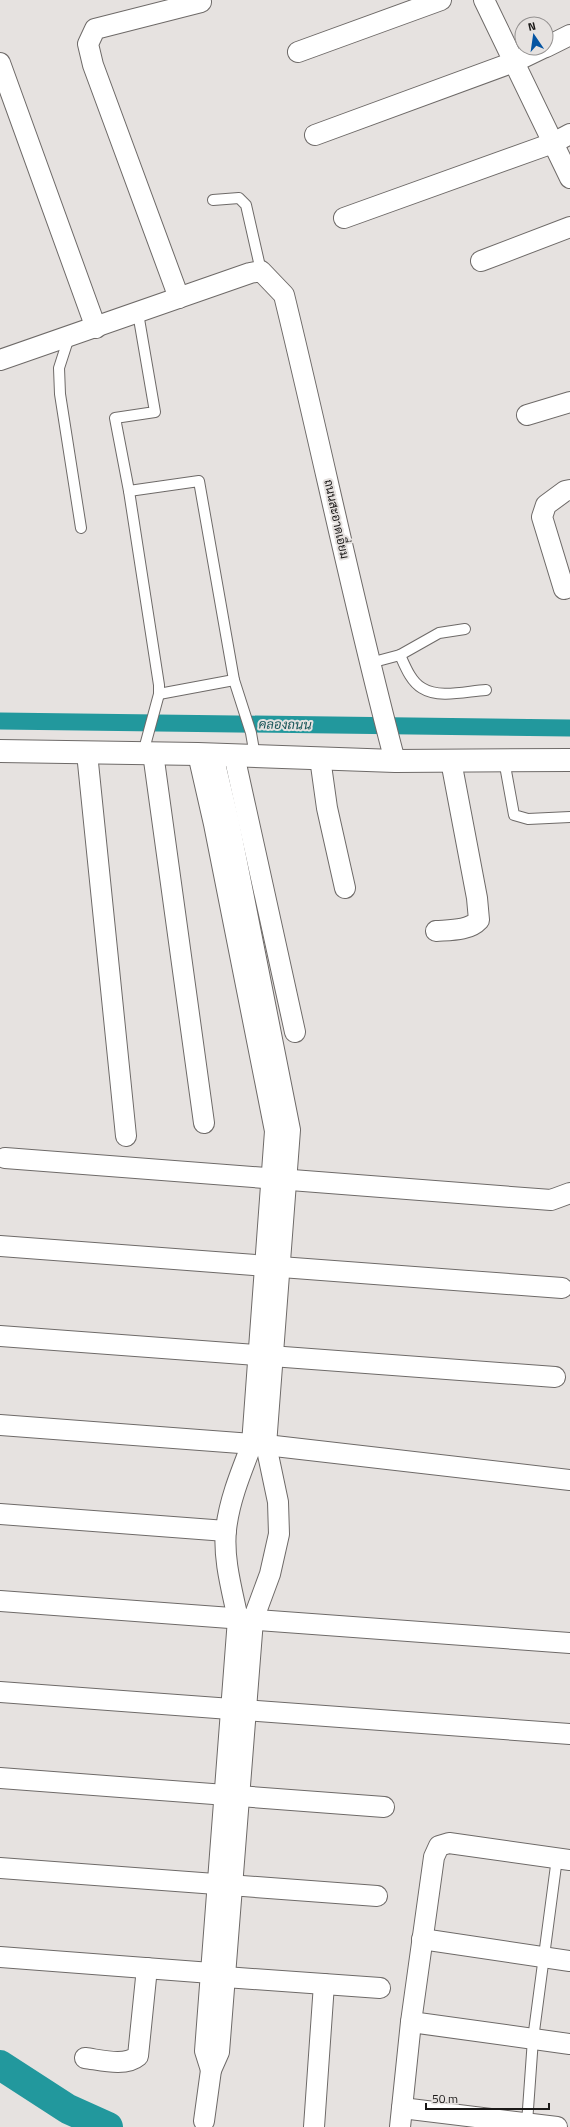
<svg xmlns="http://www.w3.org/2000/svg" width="570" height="2127" viewBox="0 0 570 2127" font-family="'Titillium Web',Sarabun,sans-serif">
	<rect width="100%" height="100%" fill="#e6e2e0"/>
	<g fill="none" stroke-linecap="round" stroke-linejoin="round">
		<path stroke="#22989d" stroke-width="17" d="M0 721 570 728"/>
		<path stroke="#22989d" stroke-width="30" d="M0 2065 68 2109 108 2127"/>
		<defs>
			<g id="service">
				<path d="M213 200 239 198 246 205 261 271"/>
				<path d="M138 313 155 412 115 418 129 491 159 685V694L143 753"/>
				<path d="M69 337 59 368 60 394 81 528"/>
				<path d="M129 491 199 481 234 680 251 733 255 756"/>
				<path d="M400 655C405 666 411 682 422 688 439 699 467 691 486 690"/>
				<path d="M370 663 400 655 439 633 465 629"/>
				<path d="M159 694 234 680"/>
				<path d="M504 760 514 815 528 819 570 817"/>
				<path d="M527 2123 533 2039 557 1858"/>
			</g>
			<g id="minor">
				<path d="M484 0 570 178"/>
				<path d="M546 47 570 35"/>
				<path d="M298 52 441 0"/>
				<path d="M0 63 96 328"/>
				<path d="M315 135 514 62 543 48"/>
				<path d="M344 218 553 143 570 134"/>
				<path d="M481 261 570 227"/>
				<path d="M179 298 93 65 88 44 95 29 201 2"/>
				<path d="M0 360 250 273 261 271 284 295C322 450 354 607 395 761"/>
				<path d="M527 415 570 402"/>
				<path d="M570 490 565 491 546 505 542 517 564 589 570 587"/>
				<path d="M87 753 126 1136"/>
				<path d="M153 753 204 1123"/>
				<path d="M198 754 214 824 275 1131 252 1444C241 1472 229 1501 226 1530 223 1559 232 1590 238 1619L205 2051 211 2070"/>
				<path d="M234 755 295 1032"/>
				<path d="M320 758 327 808 345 888"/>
				<path d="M436 931C450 930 469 931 479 920L477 898 451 761"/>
				<path d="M5 1158 551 1200 570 1193"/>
				<path d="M0 1246 562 1288"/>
				<path d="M0 1336 555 1377"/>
				<path d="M0 1425 266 1445 570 1480"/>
				<path d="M0 1514 226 1531"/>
				<path d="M0 1601 570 1643"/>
				<path d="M0 1692 570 1734"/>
				<path d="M0 1778 384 1807"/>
				<path d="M0 1868 377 1896"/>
				<path d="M422 1939 570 1961"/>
				<path d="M0 1957 211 1973 225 1977 380 1988"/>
				<path d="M411 2022 570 2044"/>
				<path d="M85 2058C101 2060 125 2067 138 2056L147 1968"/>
				<path d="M402 2108 557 2127"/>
				<path d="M204 2121 211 2070 219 2052 253 1620 270 1574 279 1534 278 1502 266 1445 290 1130 229 822 213 755"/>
				<path d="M314 2127 324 1984"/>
				<path d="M400 2127 411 2022 434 1857 439 1846 449 1843 570 1860"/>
			</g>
			<path id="tertiary" d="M0 751 198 754 395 761 570 760"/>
		</defs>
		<use href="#service" stroke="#6e6a68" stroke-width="12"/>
		<use href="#minor" stroke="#6e6a68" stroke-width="22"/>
		<use href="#tertiary" stroke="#6e6a68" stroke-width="24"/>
		<use href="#service" stroke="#fff" stroke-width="10"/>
		<use href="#minor" stroke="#fff" stroke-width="20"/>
		<use href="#tertiary" stroke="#fff" stroke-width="22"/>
	</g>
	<g text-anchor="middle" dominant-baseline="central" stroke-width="4" stroke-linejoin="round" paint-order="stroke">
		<g font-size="12" fill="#1a1817" stroke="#e6e2e0">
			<text transform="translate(337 519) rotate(78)">ถนนสะอาดเอี่ยม</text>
		</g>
		<g font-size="13" font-style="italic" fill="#165457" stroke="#e6e2e0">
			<text transform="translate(285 724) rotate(1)">คลองถนน</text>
		</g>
	</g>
	<g transform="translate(534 36) rotate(347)"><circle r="19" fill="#e6e2e0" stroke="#949190"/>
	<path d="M0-3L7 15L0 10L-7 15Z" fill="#0454a2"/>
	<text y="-6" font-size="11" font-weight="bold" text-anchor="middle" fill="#1a1817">N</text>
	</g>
	<path d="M426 2103v6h123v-6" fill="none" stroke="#1a1817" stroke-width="2"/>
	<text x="432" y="2103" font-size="12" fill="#1a1817" stroke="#e6e2e0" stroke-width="3" paint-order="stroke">50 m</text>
</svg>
